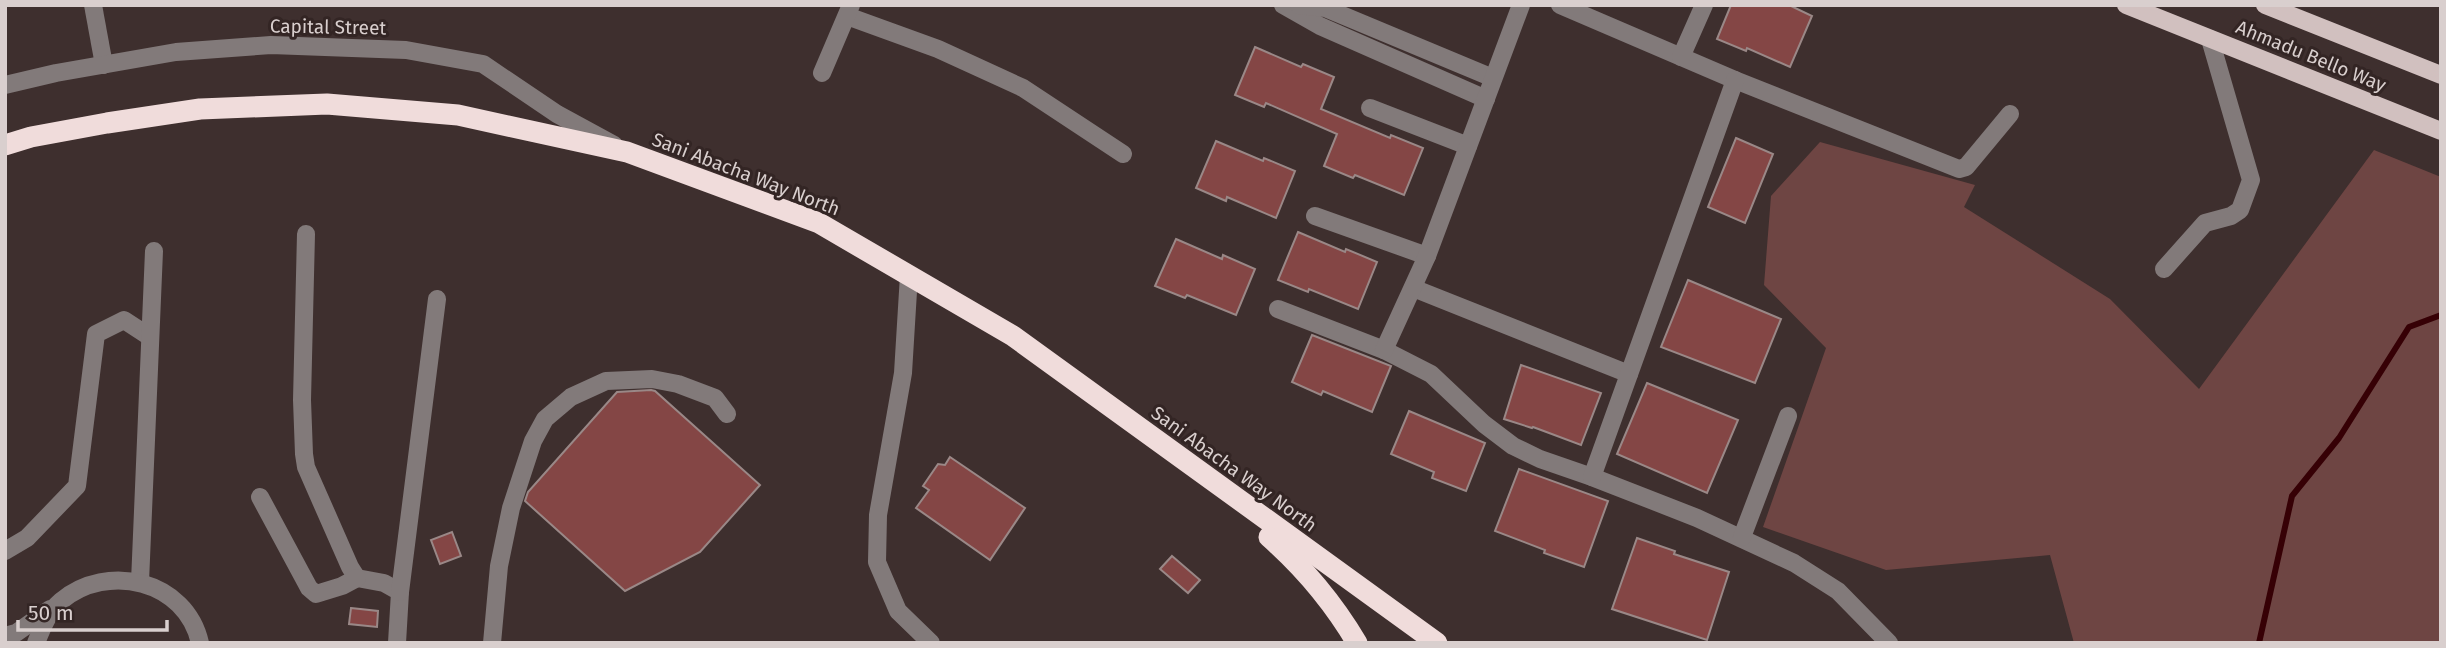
<svg xmlns="http://www.w3.org/2000/svg" width="2446" height="648" viewBox="0 0 2446 648" font-family="'Fira Sans',sans-serif">
	<rect width="100%" height="100%" fill="#3e2f2e"/>
	<path fill="#6e4543" d="M1820 142 1975 185 1964 207 2110 299 2199 389 2374 150 2441 177V643H2074L2050 555 1886 570 1763 527 1826 348 1764 285 1771 196Z"/>
	<g fill="none" stroke-linecap="round" stroke-linejoin="round">
		<path stroke="#360005" stroke-width="6" d="M2259 643 2292 496 2339 438 2409 327 2441 315"/>
	</g>
	<g fill="#844645" stroke="#9a8887" stroke-width="2">
		<path d="M1731 5H1789L1812 16 1790 67 1747 48 1746 51 1717 39Z"/>
		<path d="M1255 47 1301 67 1303 64 1334 77 1321 109 1390 138 1391 135 1423 148 1404 195 1355 175 1353 178 1324 166 1337 134 1266 103 1264 107 1235 95Z"/>
		<path d="M1736 138 1773 154 1745 223 1708 207Z"/>
		<path d="M1216 141 1263 161 1264 158 1295 171 1276 218 1227 197 1226 201 1196 188Z"/>
		<path d="M1298 232 1345 252 1346 249 1377 262 1358 309 1309 289 1308 292 1278 280Z"/>
		<path d="M1176 239 1222 259 1223 255 1255 269 1236 315 1187 295 1185 298 1155 286Z"/>
		<path d="M1688 280 1781 319 1755 383 1661 347Z"/>
		<path d="M1312 335 1391 366 1372 412 1323 391 1321 395 1292 382Z"/>
		<path d="M1521 365 1601 393 1581 445 1533 427 1532 428 1504 419Z"/>
		<path d="M1647 383 1738 420 1707 493 1617 454Z"/>
		<path d="M651 390 655 391 760 485 700 552 625 591 525 501 528 492 617 392Z"/>
		<path d="M1409 411 1485 443 1466 491 1432 478 1434 472 1391 454Z"/>
		<path d="M950 457 1025 508 990 560 916 508 929 490 923 486 938 464 945 465Z"/>
		<path d="M1519 469 1608 501 1584 567 1544 553 1545 550 1495 531Z"/>
		<path d="M452 532 461 556 440 564 431 540Z"/>
		<path d="M1637 538 1675 551 1674 554 1729 572 1707 640 1612 609Z"/>
		<path d="M1172 556 1200 580 1188 593 1160 569Z"/>
		<path d="M351 608 378 611 377 627 349 624Z"/>
	</g>
	<g fill="none" stroke-linecap="round" stroke-linejoin="round">
		<g stroke="#827a7a" stroke-width="18">
			<path d="M93 5 104 65"/>
			<path d="M1283 5 1320 26 1486 99"/>
			<path d="M1299 5 1325 8 1493 78"/>
			<path d="M1560 5 1735 80 1959 169 1966 167 2010 114"/>
			<path d="M847 16 938 49 1023 88 1123 154"/>
			<path d="M1681 57 1704 5"/>
			<path d="M822 73 851 5"/>
			<path d="M5 85 56 73 176 52 271 45 406 50 483 64 557 114 614 145"/>
			<path d="M1370 108 1468 146"/>
			<path d="M1315 216 1427 256"/>
			<path d="M306 234 302 400 304 454 306 467 350 567 357 578 384 583 400 592 397 643"/>
			<path d="M2164 269 2205 223 2231 216 2240 210 2251 180 2210 39"/>
			<path d="M909 275 903 373 878 515 877 562 898 611 931 643"/>
			<path d="M1413 288 1629 374"/>
			<path d="M1278 309 1384 350 1431 374 1484 424 1513 446 1540 459 1592 477 1697 518 1794 563 1838 591 1889 643"/>
			<path d="M1384 350 1427 256 1521 5"/>
			<path d="M1592 477 1735 80"/>
			<path d="M260 497 309 588 316 594 342 586 357 578"/>
			<path d="M1742 537 1788 416"/>
			<path d="M5 551 27 538 77 486 96 334 124 320 150 337"/>
			<path d="M140 582 154 251"/>
			<path d="M400 592 437 299"/>
			<path d="M5 636 16 633 50 609"/>
			<path d="M36 643C42 628 48 612 61 601 107 562 186 580 200 643"/>
			<path d="M492 643 499 566 511 508 533 441 545 419 571 397 606 381 652 379 678 384 715 398 727 414"/>
		</g>
		<g stroke="#d1c0bf" stroke-width="18">
			<path d="M2126 5 2441 131"/>
			<path d="M2265 5 2441 75"/>
		</g>
		<g stroke="#f0dcdb" stroke-width="21">
			<path d="M5 145 31 137 107 123 200 109 327 104 458 115 627 152 819 223 1013 336 1437 643"/>
			<path d="M1269 537C1303 567 1334 604 1357 643"/>
		</g>
	</g>
	<g text-anchor="middle" dominant-baseline="central" stroke-width="6" stroke-linejoin="round" paint-order="stroke">
		<g font-size="19" fill="#d9cfce" stroke="#332524">
			<text transform="translate(328 27) rotate(1)">Capital Street</text>
			<text transform="translate(2311 56) rotate(22)">Ahmadu Bello Way</text>
			<text transform="translate(746 174) rotate(21)">Sani Abacha Way North</text>
			<text transform="translate(1234 469) rotate(36)">Sani Abacha Way North</text>
		</g>
	</g>
	<rect width="2446" height="648" fill="none" stroke="#d9cfce" stroke-width="14"/>
	<path d="M18 620v10h149v-10" fill="none" stroke="#d9cfce" stroke-width="3.5"/>
	<text x="28" y="620" font-size="21" fill="#d9cfce" stroke="#332524" stroke-width="5" paint-order="stroke">50 m</text>
</svg>
